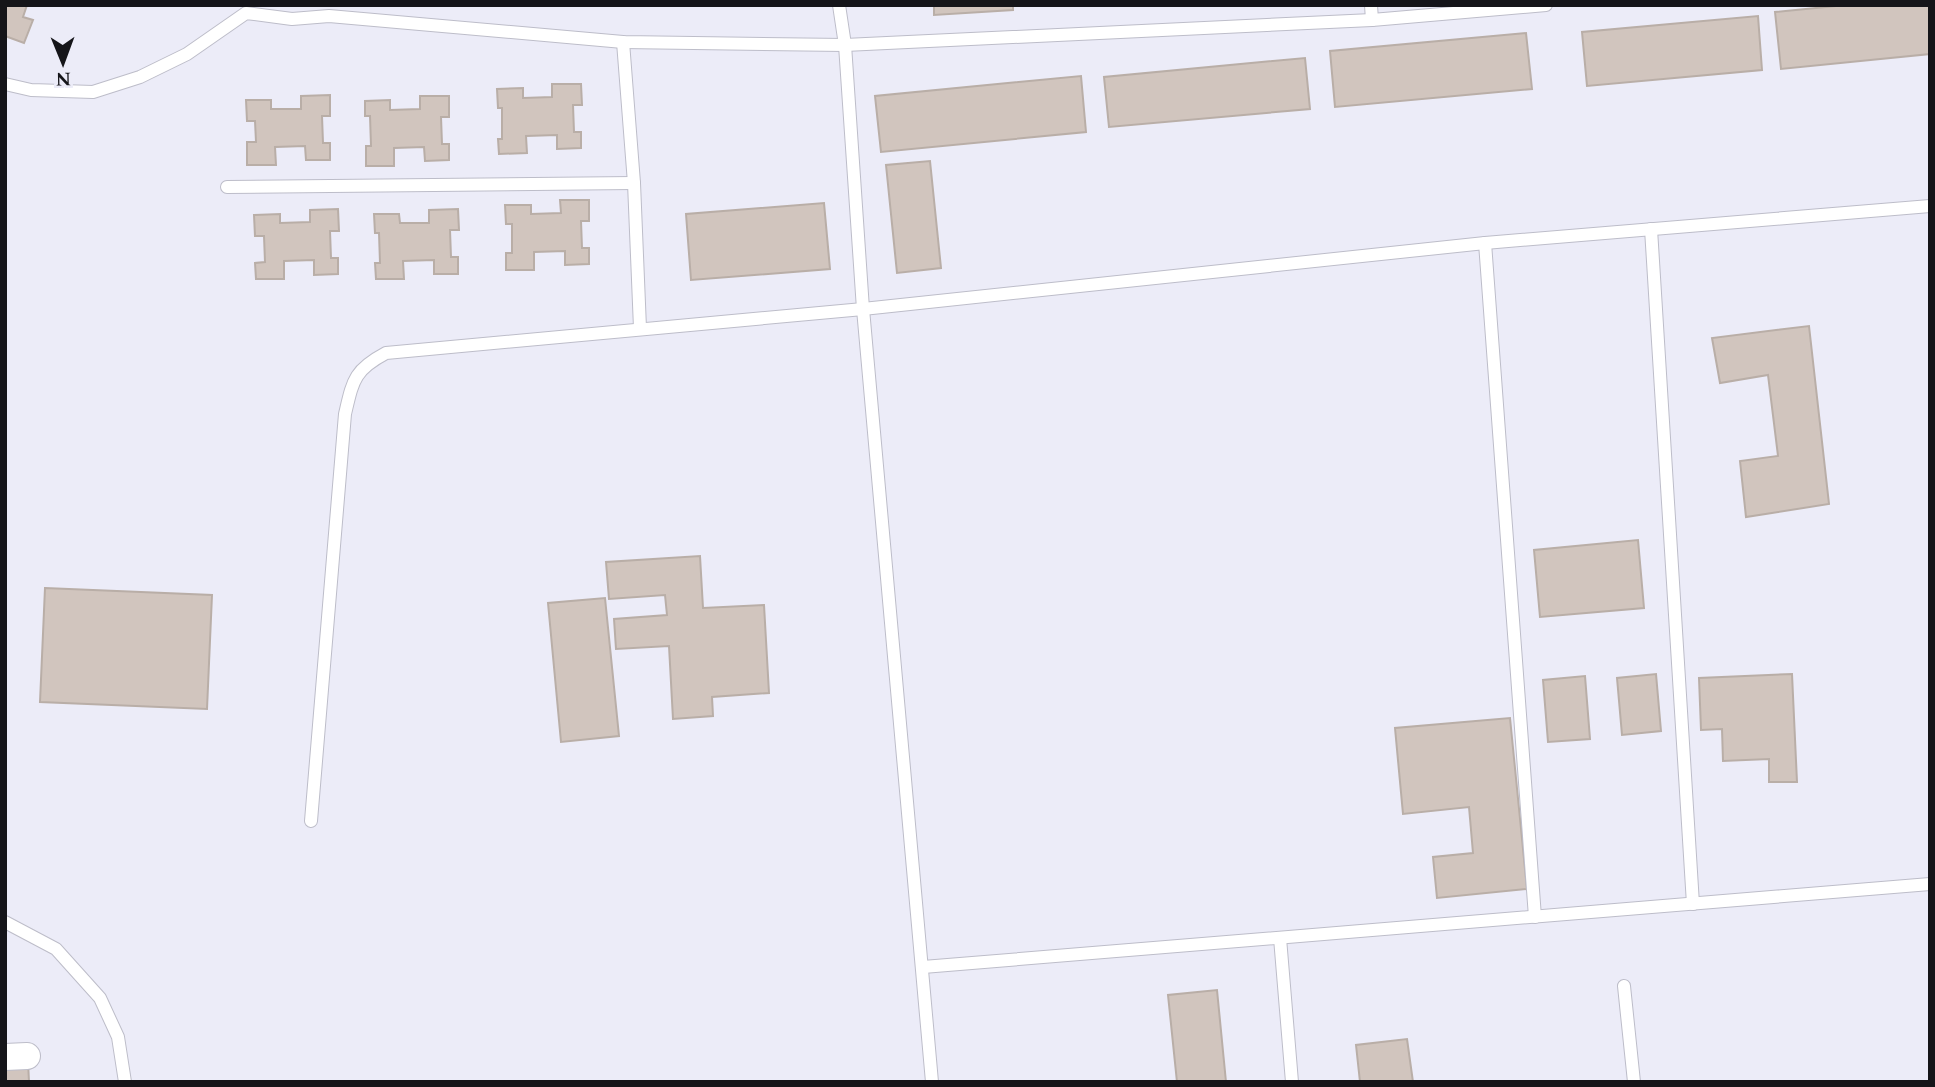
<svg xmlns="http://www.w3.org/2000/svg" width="1935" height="1087" viewBox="0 0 1935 1087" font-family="Spectral,serif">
	<rect width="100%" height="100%" fill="#ececf8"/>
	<g fill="#d1c5be" stroke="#b9aea7" stroke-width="2">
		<path d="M5 5H27L23 17 33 20 24 43 5 36Z"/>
		<path d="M934 5H1013V10L934 15Z"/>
		<path d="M1846 5H1930V54L1781 69 1775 12Z"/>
		<path d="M1758 16 1762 70 1587 86 1582 32Z"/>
		<path d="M1526 33 1532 89 1335 107 1330 51Z"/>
		<path d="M1305 58 1310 109 1109 127 1104 77Z"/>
		<path d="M1081 76 1086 132 881 152 875 96Z"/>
		<path d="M552 84H581L582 105H573L574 132H581V148L557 149V135L526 136 527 153 499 154 498 139H502V108H498L497 89 523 88V98L552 97Z"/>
		<path d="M330 95V116H322L323 143H330V160H306L305 146 275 147 276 165H247V142H256L255 121H247L246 100H271V109H301V96Z"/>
		<path d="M420 96H449V117H441L442 144H449V160L425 161 424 147 394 148V166H366V146H371L370 116H365V101L390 100V110L420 109Z"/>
		<path d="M930 161 941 268 897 273 886 165Z"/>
		<path d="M560 200H589V221H581L582 248H589V264L565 265V251L534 252V270H506V253H512V224H506L505 205H531V214L561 213Z"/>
		<path d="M824 203 830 269 691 280 686 214Z"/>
		<path d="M338 209 339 231H330L331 258H338V274L314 275V260L284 261V279H256L255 263 265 262 264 236H255L254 215 280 214V223L310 222V210Z"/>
		<path d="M458 209 459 230H450L451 257H458V274H434V260L403 261 404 279H376L375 263H380L379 233H375L374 214H399L400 223H429V210Z"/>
		<path d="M1809 326 1829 504 1746 517 1740 461 1778 456 1768 375 1720 383 1712 338Z"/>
		<path d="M1638 540 1644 608 1540 617 1534 550Z"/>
		<path d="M700 556 703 608 764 605 769 693 712 697 713 716 673 719 669 646 616 649 614 619 667 615 665 595 609 599 606 562Z"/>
		<path d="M45 588 212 595 207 709 40 702Z"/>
		<path d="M605 598 619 736 561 742 548 603Z"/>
		<path d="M1656 674 1661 731 1622 735 1617 678Z"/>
		<path d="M1792 674 1797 782H1769V759L1723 761 1722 729 1701 730 1699 678Z"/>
		<path d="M1585 676 1590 739 1548 742 1543 680Z"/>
		<path d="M1510 718 1527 889 1437 898 1433 857 1473 853 1469 807 1403 814 1395 728Z"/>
		<path d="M1217 990 1226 1082H1177L1168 995Z"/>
		<path d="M1407 1039 1413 1082H1360L1356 1045Z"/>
		<path d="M5 1061H28L29 1082H5Z"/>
	</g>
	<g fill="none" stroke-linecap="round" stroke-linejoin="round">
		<defs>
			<g id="lane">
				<path d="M839 5 845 45 863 309 932 1082"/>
				<path d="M1371 5 1372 20"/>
				<path d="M623 42 634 183 640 328"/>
				<path d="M5 84 31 90 93 92 140 77 187 54 246 13 292 19 329 16 623 42 845 45 1372 20 1546 5"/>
				<path d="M227 187 634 183"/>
				<path d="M1651 229 1693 904"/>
				<path d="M1485 243 1535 917"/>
				<path d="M311 821 345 414C353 380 354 370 386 353L863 309 1485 243 1930 206"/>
				<path d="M5 922 56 949 100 998 118 1037 125 1082"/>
				<path d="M1280 938 1292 1082"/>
				<path d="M923 967 1930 884"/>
				<path d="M1624 986 1634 1082"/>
			</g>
			<path id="street" d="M5 1057 27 1056"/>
		</defs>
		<use href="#lane" stroke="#bdbdc9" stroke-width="14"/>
		<use href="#street" stroke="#bdbdc9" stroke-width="28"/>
		<use href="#lane" stroke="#fff" stroke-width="12"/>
		<use href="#street" stroke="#fff" stroke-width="26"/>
	</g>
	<rect width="1935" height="1087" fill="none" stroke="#151519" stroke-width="14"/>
	<g transform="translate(63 63) rotate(179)" stroke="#ececf8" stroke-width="5" paint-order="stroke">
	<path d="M0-5L12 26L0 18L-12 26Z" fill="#151519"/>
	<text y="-10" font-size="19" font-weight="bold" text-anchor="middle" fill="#151519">N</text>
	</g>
</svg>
